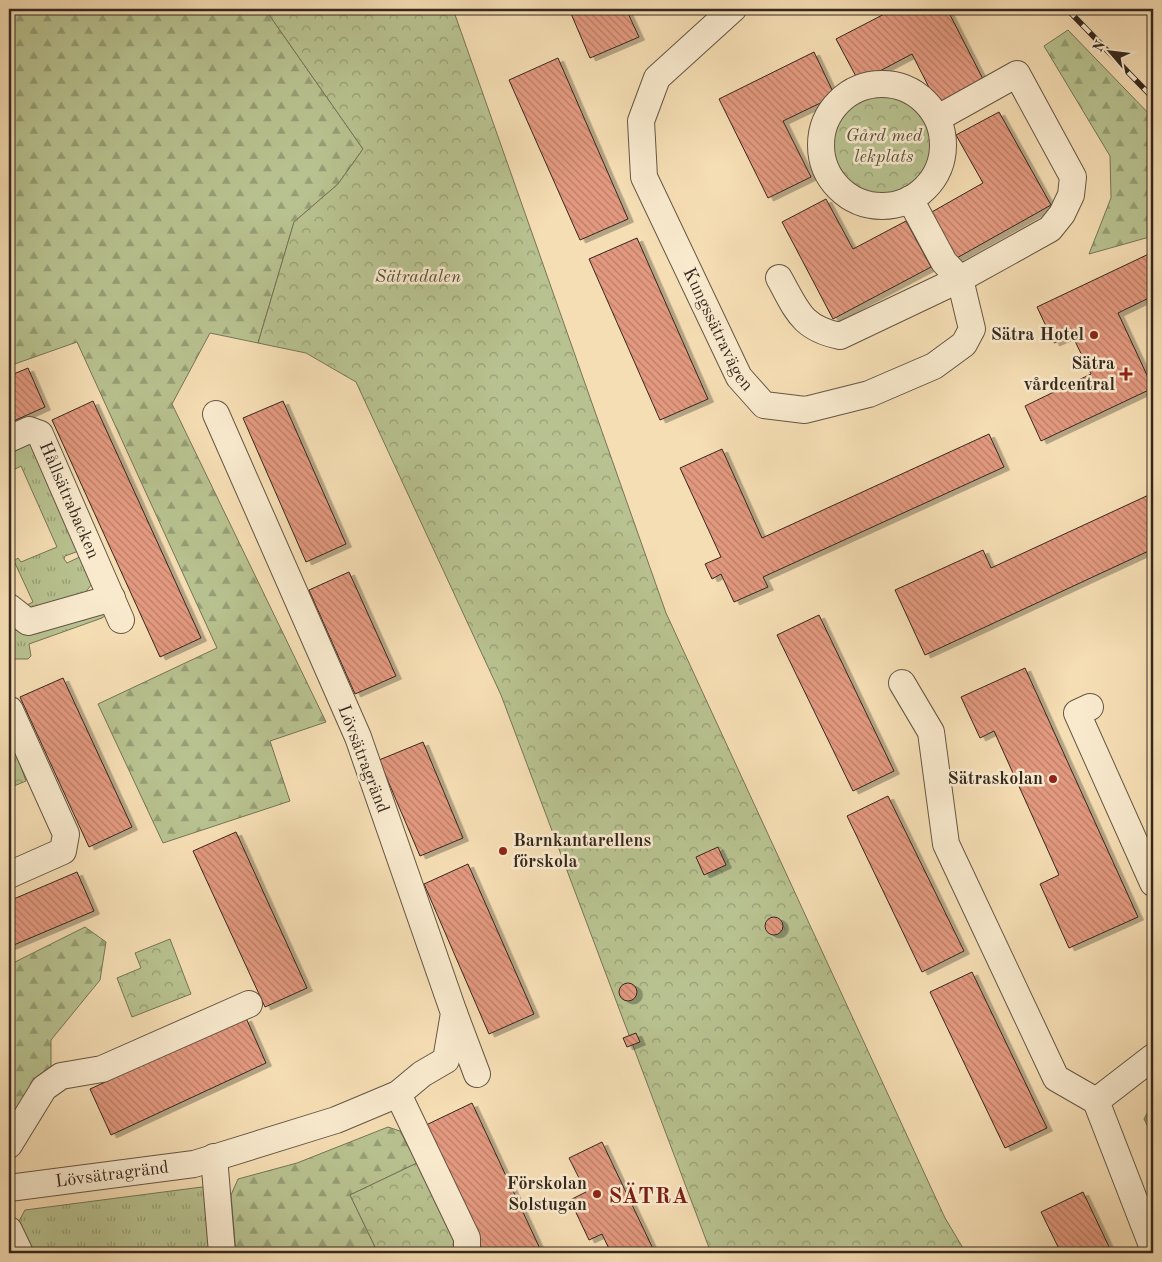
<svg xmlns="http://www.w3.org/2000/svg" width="1162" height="1262" viewBox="0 0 1162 1262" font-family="'Old Standard TT',serif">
	<defs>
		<pattern id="grass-tufts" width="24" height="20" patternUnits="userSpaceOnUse" patternTransform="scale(1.25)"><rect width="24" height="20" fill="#b8c290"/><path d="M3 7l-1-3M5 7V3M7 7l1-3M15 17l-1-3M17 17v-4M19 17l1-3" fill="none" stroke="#969e75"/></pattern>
		<pattern id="forest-firs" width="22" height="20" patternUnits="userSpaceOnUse" patternTransform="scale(1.25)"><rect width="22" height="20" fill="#b8c290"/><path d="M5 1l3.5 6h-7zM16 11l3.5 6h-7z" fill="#969e75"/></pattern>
		<pattern id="park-crowns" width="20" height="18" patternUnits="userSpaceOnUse" patternTransform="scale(1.25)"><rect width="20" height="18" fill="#b8c290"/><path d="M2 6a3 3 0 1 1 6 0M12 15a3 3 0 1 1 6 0" fill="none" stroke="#969e75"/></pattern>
		<pattern id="building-back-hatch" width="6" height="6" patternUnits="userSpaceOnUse" patternTransform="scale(1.25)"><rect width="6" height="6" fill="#e3997f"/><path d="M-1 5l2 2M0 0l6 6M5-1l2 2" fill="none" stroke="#b97d67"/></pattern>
		<filter id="shadow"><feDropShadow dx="5.5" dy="3" stdDeviation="0" flood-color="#0004"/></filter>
	</defs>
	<rect width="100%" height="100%" fill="#f6deb4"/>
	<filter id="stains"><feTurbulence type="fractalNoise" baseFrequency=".004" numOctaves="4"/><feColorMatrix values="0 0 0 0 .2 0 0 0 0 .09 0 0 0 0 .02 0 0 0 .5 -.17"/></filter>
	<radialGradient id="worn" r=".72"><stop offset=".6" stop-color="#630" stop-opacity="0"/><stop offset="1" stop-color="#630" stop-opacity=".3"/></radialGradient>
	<g fill="url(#grass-tufts)" stroke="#767558">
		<path d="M9 442 27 443 35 447 84 549 65 556 64 559 67 563 86 554 92 584 84 594 22 610 21 608 33 602 14 561 18 558 21 562 57 547 21 466 9 472Z"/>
		<path d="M102 608 106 615 102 618 29 644 31 656 28 659H9V630Z"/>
		<path d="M202 1187 216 1193 221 1253H33L19 1221 25 1210Z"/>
	</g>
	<g fill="url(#forest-firs)" stroke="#767558">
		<path d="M9 9H265L363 149 338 184 294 222 258 343 210 333 172 404 326 722 270 741 290 801 163 843 98 704 217 648 77 342 9 366Z"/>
		<path d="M1068 30 1153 118V236L1089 254 1111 198 1110 156 1044 46Z"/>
		<path d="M85 927 106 942 100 980 51 1040V1066L34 1084 9 1125V965Z"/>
		<path d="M1153 1102V1137L1144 1119Z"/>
		<path d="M388 1127 400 1131 417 1163 350 1195 378 1253H236L231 1195 238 1179 297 1163Z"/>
	</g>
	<g fill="url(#park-crowns)" stroke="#767558">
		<path d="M265 9H453L666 613 945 1218 966 1253H711L501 695 356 382 306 353 258 343 294 222 338 184 363 149Z"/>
		<path d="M891 93 926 114 936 144 923 182 885 199 854 188 835 161 832 128 851 101Z"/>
		<path d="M9 734 26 781 9 788Z"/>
		<path d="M170 939 191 994 132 1017 117 978 141 968 135 953Z"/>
		<path d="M417 1163 460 1253H378L350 1195Z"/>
	</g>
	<g fill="url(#building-back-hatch)" stroke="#34281f" filter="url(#shadow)">
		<path d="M569 9H626L639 37 590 58Z"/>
		<path d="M894 9H947L985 83 939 107 912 54 859 82 836 39Z"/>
		<path d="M814 52 835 96 783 121 811 177 768 198 719 99Z"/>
		<path d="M558 58 628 219 580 240 509 80Z"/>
		<path d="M999 112 1051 205 955 259 930 213 983 183 956 135Z"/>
		<path d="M826 199 853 249 906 221 931 267 833 319 782 222Z"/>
		<path d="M637 238 708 399 660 420 589 259Z"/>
		<path d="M1153 252V296L1118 313 1153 388 1041 441 1025 406 1091 374 1072 335 1054 343 1037 307Z"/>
		<path d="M28 368 45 407 9 423V376Z"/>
		<path d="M93 401 201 638 160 657 52 420Z"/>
		<path d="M283 401 346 544 306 562 243 418Z"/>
		<path d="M989 434 1004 467 763 577 768 587 734 602 721 574 712 579 705 564 721 557 680 468 722 449 762 538Z"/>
		<path d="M1153 493V549L925 655 895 590 983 550 991 568Z"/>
		<path d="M349 572 396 676 355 694 309 590Z"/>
		<path d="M819 615 894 771 853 791 777 635Z"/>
		<path d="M1025 668 1138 917 1069 948 1040 884 1059 875 994 731 980 738 961 697Z"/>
		<path d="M63 678 132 827 89 847 20 697Z"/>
		<path d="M423 742 463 838 420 856 379 760Z"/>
		<path d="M888 796 964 951 922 972 847 816Z"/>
		<path d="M236 832 307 988 265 1007 193 851Z"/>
		<path d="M718 847 726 865 704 875 696 857Z"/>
		<path d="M468 864 534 1014 489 1034 424 884Z"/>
		<path d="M77 872 94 911 9 947V901Z"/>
		<circle cx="774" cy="926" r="9"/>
		<path d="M972 972 1047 1128 1005 1148 930 992Z"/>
		<circle cx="628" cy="992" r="9"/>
		<path d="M246 1018 266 1063 111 1135 90 1089Z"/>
		<path d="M636 1033 640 1042 627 1047 623 1038Z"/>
		<path d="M472 1103 542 1253H484L436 1153 424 1126Z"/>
		<path d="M602 1142 655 1253H611L602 1234 589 1240 570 1200 586 1192 569 1158Z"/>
		<path d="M1083 1192 1112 1253H1061L1041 1212Z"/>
	</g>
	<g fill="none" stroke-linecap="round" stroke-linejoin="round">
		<defs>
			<g id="minor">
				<path id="s1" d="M733 9 657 78 641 121 644 177 739 377 764 405 805 410 869 394 934 366 964 344 972 329 960 279 944 262 910 199"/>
				<circle cx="882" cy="145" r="61"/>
				<path d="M779 278C797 310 801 328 840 336L960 279 1050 229 1062 214 1071 195 1073 177 1017 74 938 118"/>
				<path id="s2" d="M9 439 29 430 40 434 121 620"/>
				<path d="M9 607 28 622 112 598"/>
				<path d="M902 683 931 732 946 844 1056 1078 1096 1101 1153 1248"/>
				<path d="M1090 707 1077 713 1153 883"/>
				<path d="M9 710H10L66 834 63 851 9 875"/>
				<path d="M454 1013 477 1074"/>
				<path d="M398 1094 467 1238V1253"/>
				<path d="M1096 1101 1153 1057"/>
				<path d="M9 1145 44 1088 61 1076 102 1069 249 1004"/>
				<path d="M214 1157 222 1253"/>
				<path id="s3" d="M9 1188 194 1164 336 1120 398 1094 422 1074 446 1060 454 1013 358 737 216 414"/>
				<path d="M9 1230 20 1253"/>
			</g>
		</defs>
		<use href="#minor" stroke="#645644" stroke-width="28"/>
		<use href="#minor" stroke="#f9eace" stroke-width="26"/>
		<defs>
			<path id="rail" d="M1067 9 1153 98"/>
		</defs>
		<use href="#rail" stroke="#34281f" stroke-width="5.5"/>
		<use href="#rail" stroke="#f9eace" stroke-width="4" stroke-dasharray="11" stroke-linecap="butt"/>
	</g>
	<g fill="#8f2418" stroke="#f9eace" stroke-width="2">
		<circle cx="1094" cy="335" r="5"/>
		<path d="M1123.5 366.5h5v5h5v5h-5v5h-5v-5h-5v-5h5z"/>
		<circle cx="1053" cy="779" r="5"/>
		<circle cx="503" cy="851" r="5"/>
		<circle cx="597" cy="1194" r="5"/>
	</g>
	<g text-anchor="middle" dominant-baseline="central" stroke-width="5" stroke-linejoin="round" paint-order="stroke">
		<g font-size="18" font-style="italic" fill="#554e3b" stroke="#f9eace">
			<text x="884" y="136">Gård med<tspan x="884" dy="21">lekplats</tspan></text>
			<text x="418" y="277">Sätradalen</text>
		</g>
		<g font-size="18" fill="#34281f" stroke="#f9eace">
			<text stroke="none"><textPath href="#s1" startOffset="374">Kungssätravägen</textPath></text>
			<text stroke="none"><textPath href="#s2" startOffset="106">Hållsätrabacken</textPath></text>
			<text transform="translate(363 759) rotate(69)">Lövsätragränd</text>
			<text stroke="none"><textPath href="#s3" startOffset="104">Lövsätragränd</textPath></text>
		</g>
		<g font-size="18" font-weight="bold" fill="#34281f" stroke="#f9eace" text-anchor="end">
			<text x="1084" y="335">Sätra Hotel</text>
			<text x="1115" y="364">Sätra<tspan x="1115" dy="21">vårdcentral</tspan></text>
			<text x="1043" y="779">Sätraskolan</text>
			<text x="513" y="841" text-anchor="start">Barnkantarellens<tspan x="513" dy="21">förskola</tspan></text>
			<text x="587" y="1184">Förskolan<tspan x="587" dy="21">Solstugan</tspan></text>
		</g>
		<g font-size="22" font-weight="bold" letter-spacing="1" fill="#7a1f14" stroke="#f9eace">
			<text x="649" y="1197">SÄTRA</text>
		</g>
	</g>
	<rect width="1162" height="1262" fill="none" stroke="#f6deb4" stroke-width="30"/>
	<rect x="10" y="10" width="1142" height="1242" fill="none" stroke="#34281f" stroke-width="2.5"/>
	<rect x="15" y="15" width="1132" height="1232" fill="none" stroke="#34281f"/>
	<g transform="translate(1110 52) rotate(298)" stroke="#f9eace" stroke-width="4" paint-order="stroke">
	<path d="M0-4L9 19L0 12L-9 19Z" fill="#34281f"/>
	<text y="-8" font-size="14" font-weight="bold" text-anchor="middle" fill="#34281f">N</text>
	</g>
	<rect width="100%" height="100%" filter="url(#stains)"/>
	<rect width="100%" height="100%" fill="url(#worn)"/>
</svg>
